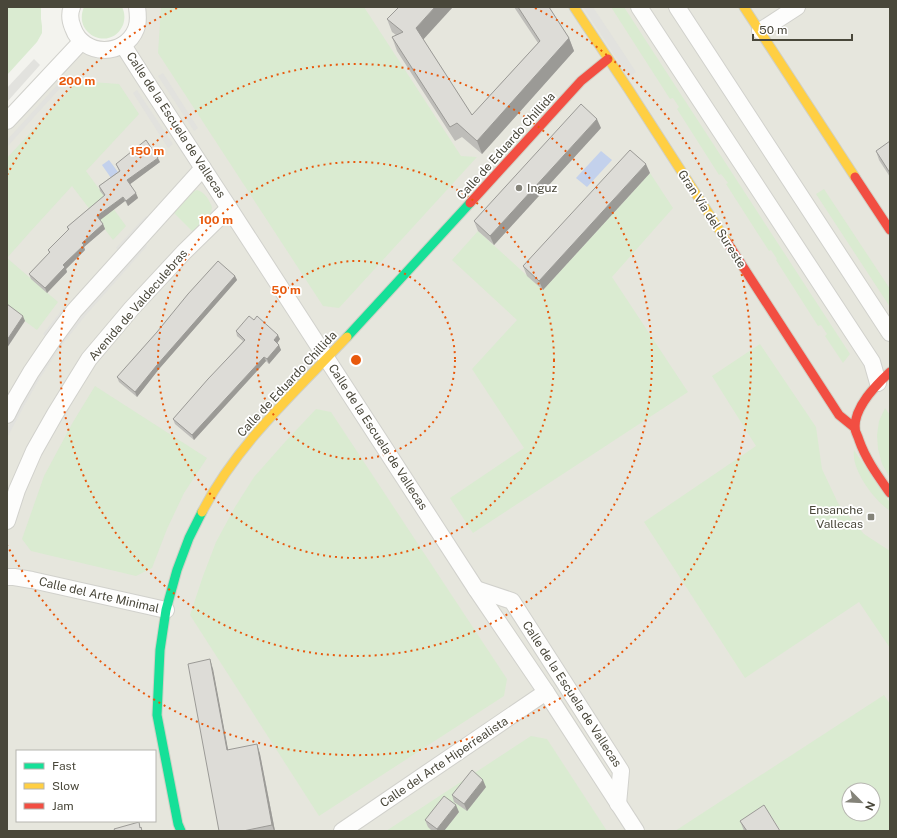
<svg xmlns="http://www.w3.org/2000/svg" width="897" height="838" viewBox="0 0 897 838" font-family="'Public Sans',sans-serif">
	<rect width="100%" height="100%" fill="#f3f3ee"/>
	<path fill="#e6e6dd" fill-rule="evenodd" d="M137 7H890V831H7V121L75 48 123 45ZM17 751H155V821H17ZM849 790H873V814H849Z"/>
	<g fill="#daebd1" fill-rule="evenodd">
		<path d="M7 7H41V19L42 26V33L37 42 7 75Z"/>
		<path d="M84 7H122C125 13 125 19 123 25 111 52 72 35 84 7Z"/>
		<path d="M161 7H364L461 156 477 157 339 308 323 306 158 53Z"/>
		<path d="M611 7H624L850 354 843 363 825 336 827 334 821 325 818 326 776 260 777 259 771 250 769 251 726 184 728 183 721 174 719 175 677 109 679 107 673 98 670 99Z"/>
		<path d="M78 81 119 84 139 114 86 171 126 226 113 240 72 186 30 232 7 258 58 302 37 330 7 308V158Z"/>
		<path d="M650 173 673 208 612 277 688 392 473 533 450 498 524 448 472 369 517 320 452 260 478 231 543 290Z"/>
		<path d="M824 189 890 289V307L816 194Z"/>
		<path d="M197 190C205 192 209 200 212 207L211 213 193 232 173 212 190 193Z"/>
		<path d="M760 344 816 427 822 469 838 503 864 534 890 551V648L859 602 745 678 644 522 756 446 712 376Z"/>
		<path d="M95 386 207 458 184 493 167 529 152 568 136 576 31 551 22 539 44 476 73 422Z"/>
		<path d="M885 408 890 415V478L882 464 878 449 877 435 879 421Z"/>
		<path d="M316 409 331 412 507 679 504 696 319 816 190 615 203 576 216 542 235 507 254 477 285 442Z"/>
		<path d="M854 450 890 503V511C874 500 851 470 854 450Z"/>
		<path d="M884 695 890 704V831H781L770 814 743 831H675ZM849 790H873V814H849Z"/>
		<path d="M531 736 547 739 607 831H386Z"/>
	</g>
	<g fill="#e2e2de">
		<path d="M583 7H593L636 72 629 77Z"/>
		<path d="M34 59 40 65 7 102V88Z"/>
		<path d="M163 73 198 128 194 131 158 76Z"/>
		<path d="M59 83 62 86 7 147V140Z"/>
		<path d="M137 90 173 144 168 148 133 93Z"/>
		<path d="M146 216 150 218 120 251 116 248Z"/>
		<path d="M145 243 147 246 85 316 61 346 40 378 24 406 7 438V429L37 375 82 313Z"/>
		<path d="M64 307 67 310 47 337 43 334Z"/>
	</g>
	<g fill="#c3d1ec">
		<path d="M601 151 612 160 587 187 576 178Z"/>
		<path d="M109 160 118 172 111 178 102 165Z"/>
	</g>
	<g fill="none" stroke-linecap="round" stroke-linejoin="round">
		<defs>
			<g id="street">
				<path d="M72 7C69 14 70 21 73 28 83 57 125 57 136 29 139 22 138 14 137 7"/>
				<path d="M639 7 872 362 878 383"/>
				<path d="M677 7 890 333"/>
				<path d="M760 31 797 7"/>
				<path d="M123 45 144 78 229 208 476 589 546 692 636 831"/>
				<path d="M7 121 81 42"/>
				<path d="M7 415 14 401 31 372 52 341 74 311 203 168"/>
				<path d="M7 521 17 490 34 451 55 414 89 359 132 308 184 252 229 208"/>
				<path d="M7 577H14L32 580 166 610"/>
				<path d="M476 589 512 601 621 771 618 804"/>
				<path d="M342 831 546 692"/>
			</g>
			<g id="fast">
				<path d="M347 337 470 203"/>
				<path d="M181 831 178 824 157 715 160 650 166 610 177 570 189 538 202 512"/>
			</g>
			<g id="slow">
				<path d="M574 7 629 90 727 242"/>
				<path d="M744 7 855 177"/>
				<path d="M202 512C237 444 295 392 347 337"/>
			</g>
			<g id="jam">
				<path d="M855 177 890 230"/>
				<path d="M470 203 581 81 608 59"/>
				<path d="M727 242 839 415 855 428"/>
				<path d="M890 372C876 385 854 407 855 428 855 432 858 436 859 440 866 460 878 476 890 493"/>
			</g>
		</defs>
		<use href="#street" stroke="#d1d1cc" stroke-width="18"/>
		<use href="#fast" stroke="#d0d0c5" stroke-width="11"/>
		<use href="#slow" stroke="#d0d0c5" stroke-width="11"/>
		<use href="#jam" stroke="#d0d0c5" stroke-width="11"/>
		<use href="#street" stroke="#fdfdfc" stroke-width="16"/>
		<use href="#fast" stroke="#16e098" stroke-width="9"/>
		<use href="#slow" stroke="#ffcf43" stroke-width="9"/>
		<use href="#jam" stroke="#f24e42" stroke-width="9"/>
	</g>
	<g fill="#bebdb9">
		<path d="M514 7H549L569 38 574 51 482 154 462 137 455 141 397 51 392 37 396 35 392 32 387 19 423 39 472 115 538 43Z"/>
		<path d="M601 128 494 245 478 231 474 221Z"/>
		<path d="M890 141V177L879 160 876 151Z"/>
		<path d="M160 162 130 184 138 198 128 206 125 201 100 220 103 224 105 229 84 247 85 250 66 269 67 272 47 293 31 279 29 274 49 253 48 250 68 230 67 227 104 196 100 191 99 186 119 171 116 164Z"/>
		<path d="M650 173 543 290 527 276 523 266Z"/>
		<path d="M235 276 237 280 159 369 137 397 119 382 117 377Z"/>
		<path d="M254 320 280 339 277 343 281 350 269 364 266 361 194 440 175 424 173 419 243 341 237 336 236 331Z"/>
		<path d="M213 669 228 750 257 744 260 754 275 831H219Z"/>
		<path d="M486 787 467 811 454 802 452 795Z"/>
		<path d="M459 812 444 831H432L428 827 425 820Z"/>
		<path d="M740 821 780 831H744Z"/>
	</g>
	<g fill="#9b9a96">
		<path d="M435 7H453L421 42 416 28Z"/>
		<path d="M569 38 574 51 482 154 477 141Z"/>
		<path d="M597 119 601 128 494 245 490 236Z"/>
		<path d="M158 158 160 162 129 185 127 180Z"/>
		<path d="M646 164 650 173 543 290 539 281Z"/>
		<path d="M136 193 138 198 128 206 126 201Z"/>
		<path d="M123 197 125 201 99 221 97 216Z"/>
		<path d="M103 224 105 229 84 247 85 250 66 269 67 272 47 293 45 288 63 265 82 243Z"/>
		<path d="M235 276 237 280 159 369 137 397 135 392 157 365Z"/>
		<path d="M23 316 25 321 7 348V340Z"/>
		<path d="M278 335 280 339 276 345 274 340Z"/>
		<path d="M279 345 281 350 269 364 267 359Z"/>
		<path d="M264 357 266 361 194 440 192 435Z"/>
		<path d="M210 659 213 669 230 760 227 750Z"/>
		<path d="M257 744 260 754 275 831H274L272 825Z"/>
		<path d="M483 780 486 787 467 811 464 804Z"/>
		<path d="M456 805 459 812 444 831H437V829Z"/>
	</g>
	<g fill="#dddcd7" stroke="#9b9a96">
		<path d="M399 7H435L416 28 472 115 540 41 518 7H549L569 38 477 141 457 123 450 127 392 37 403 32 387 19Z"/>
		<path d="M581 104 597 119 490 236 474 221Z"/>
		<path d="M146 140 158 158 127 180 136 193 126 201 123 197 97 216 103 224 82 243 84 245 63 265 65 267 45 288 29 274 50 252 48 250 69 229 67 227 105 195 99 186 120 171 116 164Z"/>
		<path d="M890 141V173L876 151Z"/>
		<path d="M630 150 646 164 539 281 523 266Z"/>
		<path d="M218 261 235 276 157 365 135 392 117 377 157 332 188 294Z"/>
		<path d="M7 304 23 316 7 340Z"/>
		<path d="M249 316 254 320 257 316 278 335 274 340 279 345 267 359 264 357 192 435 173 419 208 379 245 340 236 331Z"/>
		<path d="M210 659 227 750 257 744 272 825 243 831H219L188 664Z"/>
		<path d="M472 770 483 780 464 804 452 795Z"/>
		<path d="M444 796 456 805 437 829 425 820Z"/>
		<path d="M764 805 780 831H747L740 821Z"/>
		<path d="M139 822 140 828 141 827 142 831H115L114 829Z"/>
	</g>
	<g fill="none" stroke="#e8590c" stroke-width="2" stroke-dasharray="2 4">
		<circle cx="356" cy="360" r="99"/>
		<circle cx="356" cy="360" r="198"/>
		<circle cx="356" cy="360" r="296"/>
		<path d="M7 175A395 395 0 0 1 177 8M535 8A395 395 0 1 1 7 545"/>
	</g>
	<g fill="#848379" stroke="#fff" stroke-width="1.5">
		<circle cx="519" cy="188" r="4"/>
		<rect x="867" y="513" width="8" height="8" rx="2"/>
	</g>
	<g text-anchor="middle" dominant-baseline="central" stroke-width="3.5" stroke-linejoin="round" paint-order="stroke">
		<g font-size="12" fill="#49473a" stroke="#fff">
			<text transform="translate(176 125) rotate(57)">Calle de la Escuela de Vallecas</text>
			<text transform="translate(506 146) rotate(-48)">Calle de Eduardo Chillida</text>
			<text transform="translate(712 219) rotate(57)">Gran Vía del Sureste</text>
			<text transform="translate(138 305) rotate(-49)">Avenida de Valdeculebras</text>
			<text transform="translate(287 384) rotate(-47)">Calle de Eduardo Chillida</text>
			<text transform="translate(378 437) rotate(57)">Calle de la Escuela de Vallecas</text>
			<text transform="translate(99 595) rotate(13)">Calle del Arte Minimal</text>
			<text transform="translate(572 694) rotate(57)">Calle de la Escuela de Vallecas</text>
			<text transform="translate(444 762) rotate(-34)">Calle del Arte Hiperrealista</text>
		</g>
		<g font-size="12" fill="#49473a" stroke="#fff" text-anchor="start">
			<text x="527" y="188">Inguz</text>
			<text x="863" y="510" text-anchor="end">Ensanche<tspan x="863" dy="14">Vallecas</tspan></text>
		</g>
	</g>
	<circle cx="356" cy="360" r="6" fill="#e8590c" stroke="#fff" stroke-width="2"/>
	<g font-size="12" text-anchor="middle" font-weight="bold" fill="#e8590c" stroke="#fff" stroke-width="3.5" stroke-linejoin="round" paint-order="stroke">
		<text x="77" y="85">200 m</text>
		<text x="147" y="155">150 m</text>
		<text x="216" y="224">100 m</text>
		<text x="286" y="294">50 m</text>
	</g>
	<rect width="897" height="838" fill="none" stroke="#49473a" stroke-width="16"/>
	<rect x="16" y="750" width="140" height="72" fill="#ffffff" stroke="#b6b5b0"/>
	<rect x="24" y="763" width="20" height="6" fill="#16e098" stroke="#b6b5b0"/>
	<text x="52" y="770" font-size="12" fill="#49473a">Fast</text>
	<rect x="24" y="783" width="20" height="6" fill="#ffcf43" stroke="#b6b5b0"/>
	<text x="52" y="790" font-size="12" fill="#49473a">Slow</text>
	<rect x="24" y="803" width="20" height="6" fill="#f24e42" stroke="#b6b5b0"/>
	<text x="52" y="810" font-size="12" fill="#49473a">Jam</text>
	<g transform="translate(861 802) rotate(114)"><circle r="19" fill="#ffffff" stroke="#b6b5b0"/>
	<path d="M0-3L7 15L0 10L-7 15Z" fill="#848379"/>
	<text y="-6" font-size="11" font-weight="bold" text-anchor="middle" fill="#49473a">N</text>
	</g>
	<path d="M753 34v6h99v-6" fill="none" stroke="#49473a" stroke-width="2"/>
	<text x="759" y="34" font-size="12" fill="#49473a" stroke="#ffffff" stroke-width="3" paint-order="stroke">50 m</text>
</svg>
